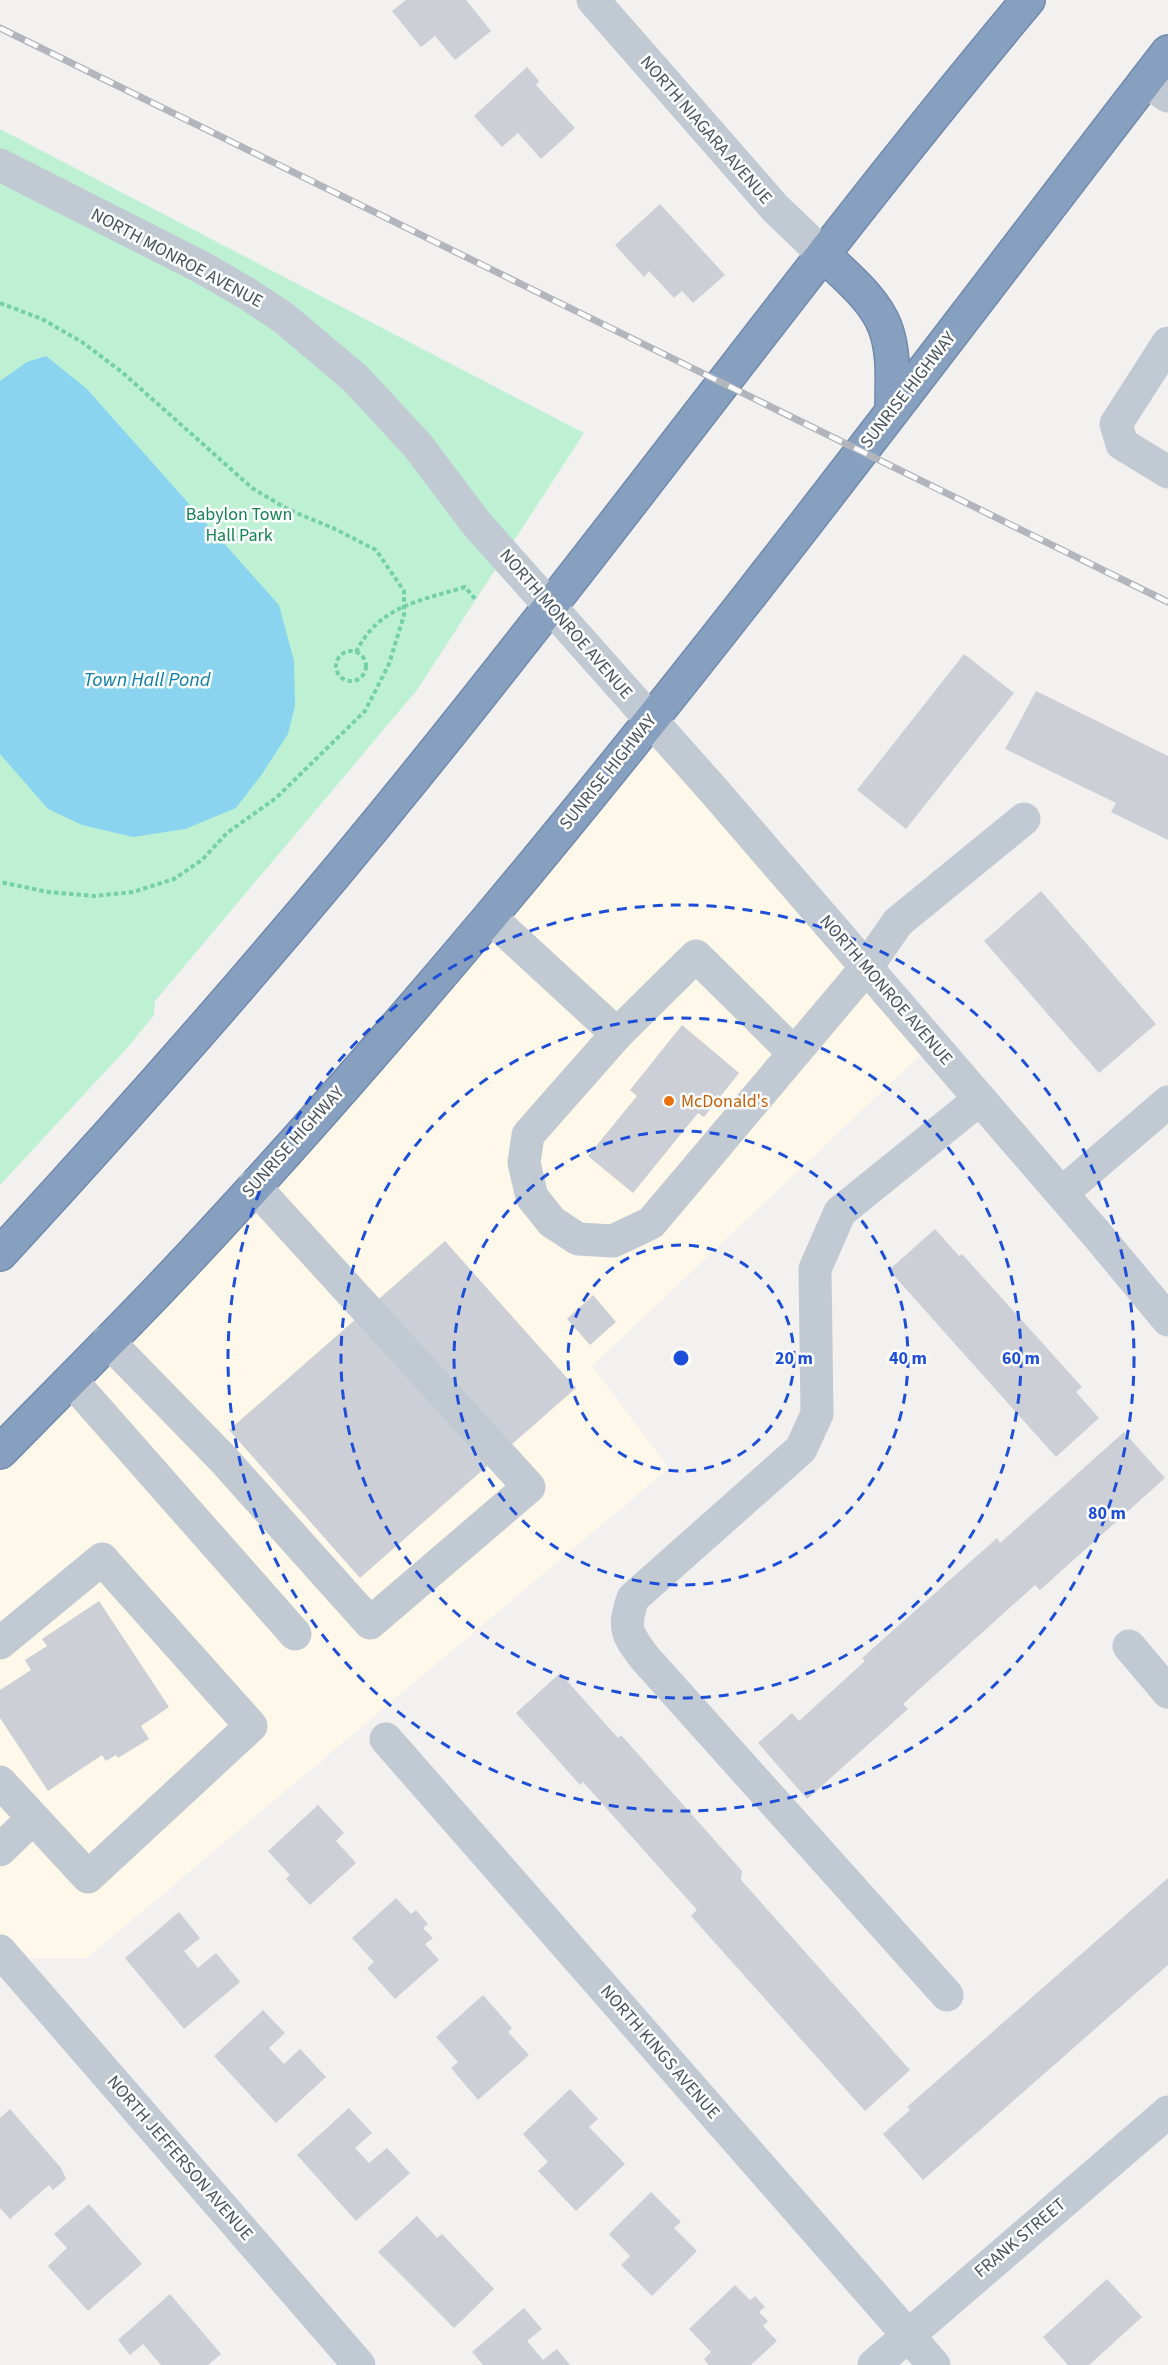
<svg xmlns="http://www.w3.org/2000/svg" width="1168" height="2365" viewBox="0 0 1168 2365" font-family="'Source Sans 3',sans-serif">
	<rect width="100%" height="100%" fill="#f3f0f0"/>
	<path fill="#fdf8ea" d="M651 720 932 1044 592 1366 669 1468 87 1958H0V1452Z"/>
	<path fill="#bef1d4" d="M0 129 584 433 417 690 155 1001 154 1015 128 1047 0 1185Z"/>
	<path fill="#8ad4ef" d="M46 356 86 388 279 605 294 661 295 706 288 734 262 774 236 808 185 829 133 837 82 825 48 809 0 754V381L27 362Z"/>
	<g fill="#cccfd5">
		<path d="M406 0H466L491 31 455 60 435 36 421 47 392 11Z"/>
		<path d="M527 67 539 81 536 85 575 128 541 159 518 133 502 147 474 116Z"/>
		<path d="M660 204 725 275 693 303 682 291 674 298 649 271 644 277 615 245Z"/>
		<path d="M964 654 1014 693 906 829 857 790Z"/>
		<path d="M1036 691 1168 756V840L1111 812 1116 803 1005 749Z"/>
		<path d="M1041 891 1156 1024 1099 1073 984 941Z"/>
		<path d="M682 1025 739 1073 704 1117 698 1113 633 1193 588 1156 637 1096 630 1090Z"/>
		<path d="M935 1229 959 1256 962 1254 1082 1387 1076 1392 1099 1418 1056 1457 889 1270Z"/>
		<path d="M445 1241 576 1388 360 1578 229 1430Z"/>
		<path d="M593 1295 616 1322 590 1345 567 1319Z"/>
		<path d="M1124 1432 1165 1478 1040 1590 1035 1585 903 1704 908 1709 807 1799 758 1743 792 1713 799 1721 865 1661 862 1658 997 1538 1000 1543Z"/>
		<path d="M99 1601 169 1707 141 1726 149 1739 118 1758 116 1755 106 1761 102 1755 48 1791 0 1718V1690L31 1670 25 1660 47 1646 42 1639Z"/>
		<path d="M560 1673 618 1738 621 1735 742 1871 741 1880 910 2070 865 2111 691 1916 697 1910 583 1782 580 1785 516 1713Z"/>
		<path d="M318 1805 344 1833 336 1841 356 1863 310 1905 286 1879 290 1875 268 1851Z"/>
		<path d="M1168 1878V1965L923 2180 883 2134 910 2110 907 2107Z"/>
		<path d="M396 1898 411 1914 416 1910 428 1924 423 1928 433 1938 425 1944 439 1960 395 1999 367 1968 374 1962 352 1938Z"/>
		<path d="M179 1912 200 1938 184 1951 198 1968 216 1953 240 1982 184 2029 125 1958Z"/>
		<path d="M483 1995 512 2028 508 2032 529 2055 478 2100 451 2068 458 2062 436 2037Z"/>
		<path d="M263 2010 285 2033 269 2048 284 2064 300 2049 326 2077 276 2123 214 2056Z"/>
		<path d="M570 2089 598 2119 589 2127 625 2164 576 2211 538 2171 548 2162 523 2134Z"/>
		<path d="M349 2108 372 2133 355 2148 369 2163 387 2148 410 2173 356 2221 297 2155Z"/>
		<path d="M10 2109 61 2168 66 2179 53 2190 49 2185 10 2219 0 2208V2118Z"/>
		<path d="M651 2192 681 2222 674 2228 697 2251 652 2296 621 2265 630 2256 609 2234Z"/>
		<path d="M89 2204 142 2264 88 2311 48 2266 67 2248 54 2234Z"/>
		<path d="M417 2216 437 2238 442 2234 494 2289 454 2328 378 2252Z"/>
		<path d="M1107 2279 1142 2317 1089 2365H1068L1043 2337Z"/>
		<path d="M735 2285 750 2300 755 2296 765 2307 759 2312 768 2321 763 2326 777 2341 751 2365H709L704 2359 711 2352 689 2329Z"/>
		<path d="M170 2294 221 2354 208 2365H161L143 2344 130 2355 118 2340Z"/>
		<path d="M524 2308 542 2329 527 2341 543 2360 557 2349 570 2365H483L472 2352Z"/>
	</g>
	<g fill="none" stroke-linecap="round" stroke-linejoin="round">
		<defs>
			<g id="highway">
				<path d="M824 255C845 276 874 298 885 327 895 353 892 383 892 411"/>
				<path d="M0 1254C144 1098 284 939 417 774 624 519 817 252 1028 0"/>
				<path d="M0 1452C51 1400 103 1348 154 1295 270 1174 381 1046 489 918 725 637 944 342 1168 52"/>
			</g>
		</defs>
		<use href="#highway" stroke="#728aac" stroke-width="36"/>
		<g stroke="#75d0a8" stroke-width="4" stroke-dasharray="4.5 3" stroke-linecap="butt">
			<path d="M0 303 42 319 82 342 122 372 252 488 289 510 333 528 376 550 404 591V615L389 664 365 711 276 798 227 833 202 860 174 879 133 892 95 896 48 892 0 882"/>
			<circle cx="351" cy="666" r="15"/>
			<path d="M356 652C379 606 419 601 465 587L476 600"/>
		</g>
		<g stroke="#c1cad2" stroke-width="33">
			<path d="M593 0 775 208 824 255"/>
			<path d="M1146 81 1168 96"/>
			<path d="M0 165 201 267 246 293 284 318 356 379 418 446 476 523 715 792 1099 1237 1168 1320"/>
			<path d="M1168 343 1116 424 1122 444 1168 472"/>
			<path d="M490 917 617 1034"/>
			<path d="M793 1052 696 956 617 1034 528 1135 524 1163 532 1197 552 1222 578 1239 613 1241 651 1223 866 968 898 922 1024 819"/>
			<path d="M1062 1193 1168 1102"/>
			<path d="M108 1341 224 1460 370 1623 529 1487 254 1186"/>
			<path d="M71 1380 295 1634"/>
			<path d="M0 1643 102 1559 251 1726 88 1877 0 1782"/>
			<path d="M1129 1646 1168 1692"/>
			<path d="M386 1739 934 2365"/>
			<path d="M0 1850 33 1818"/>
			<path d="M0 1951 359 2365"/>
			<path d="M947 1995 644 1657C626 1633 623 1628 633 1598L801 1449 817 1414 815 1269 840 1212 980 1099"/>
			<path d="M874 2365 1168 2112"/>
		</g>
		<use href="#highway" stroke="#87a0c0" stroke-width="33"/>
		<defs>
			<path id="rail" d="M0 28 1168 602"/>
		</defs>
		<use href="#rail" stroke="#b2b5bb" stroke-width="7"/>
		<use href="#rail" stroke="#fff" stroke-width="4.5" stroke-dasharray="14" stroke-linecap="butt"/>
	</g>
	<g fill="none" stroke="#1d4ed8" stroke-width="3" stroke-dasharray="10 8">
		<circle cx="681" cy="1358" r="113"/>
		<circle cx="681" cy="1358" r="227"/>
		<circle cx="681" cy="1358" r="340"/>
		<circle cx="681" cy="1358" r="453"/>
	</g>
	<circle fill="#e8710a" stroke="#fff" stroke-width="2" cx="669" cy="1101" r="6"/>
	<g text-anchor="middle" dominant-baseline="central" stroke-width="5" stroke-linejoin="round" paint-order="stroke">
		<g font-size="18" fill="#47525e" stroke="#fff">
			<text transform="translate(706 130) rotate(49)">NORTH NIAGARA AVENUE</text>
			<text transform="translate(177 258) rotate(28)">NORTH MONROE AVENUE</text>
			<text transform="translate(908 390) rotate(-52)">SUNRISE HIGHWAY</text>
			<text transform="translate(566 624) rotate(49)">NORTH MONROE AVENUE</text>
			<text transform="translate(608 772) rotate(-51)">SUNRISE HIGHWAY</text>
			<text transform="translate(886 990) rotate(49)">NORTH MONROE AVENUE</text>
			<text transform="translate(293 1142) rotate(-48)">SUNRISE HIGHWAY</text>
			<text transform="translate(660 2052) rotate(49)">NORTH KINGS AVENUE</text>
			<text transform="translate(180 2158) rotate(49)">NORTH JEFFERSON AVENUE</text>
			<text transform="translate(1020 2238) rotate(-40)">FRANK STREET</text>
		</g>
		<g font-size="18" fill="#148352" stroke="#fff">
			<text x="239" y="514">Babylon Town<tspan x="239" dy="21">Hall Park</tspan></text>
		</g>
		<g font-size="18" fill="#c56008" stroke="#fff" text-anchor="start">
			<text x="681" y="1101">McDonald's</text>
		</g>
		<g font-size="20" font-style="italic" fill="#087ea9" stroke="#fff">
			<text x="147" y="680">Town Hall Pond</text>
		</g>
	</g>
	<circle cx="681" cy="1358" r="9" fill="#1d4ed8" stroke="#fff" stroke-width="3"/>
	<g font-size="18" text-anchor="middle" font-weight="bold" fill="#1d4ed8" stroke="#fff" stroke-width="5" stroke-linejoin="round" paint-order="stroke">
		<text x="794" y="1364">20 m</text>
		<text x="908" y="1364">40 m</text>
		<text x="1021" y="1364">60 m</text>
		<text x="1107" y="1519">80 m</text>
	</g>
</svg>
